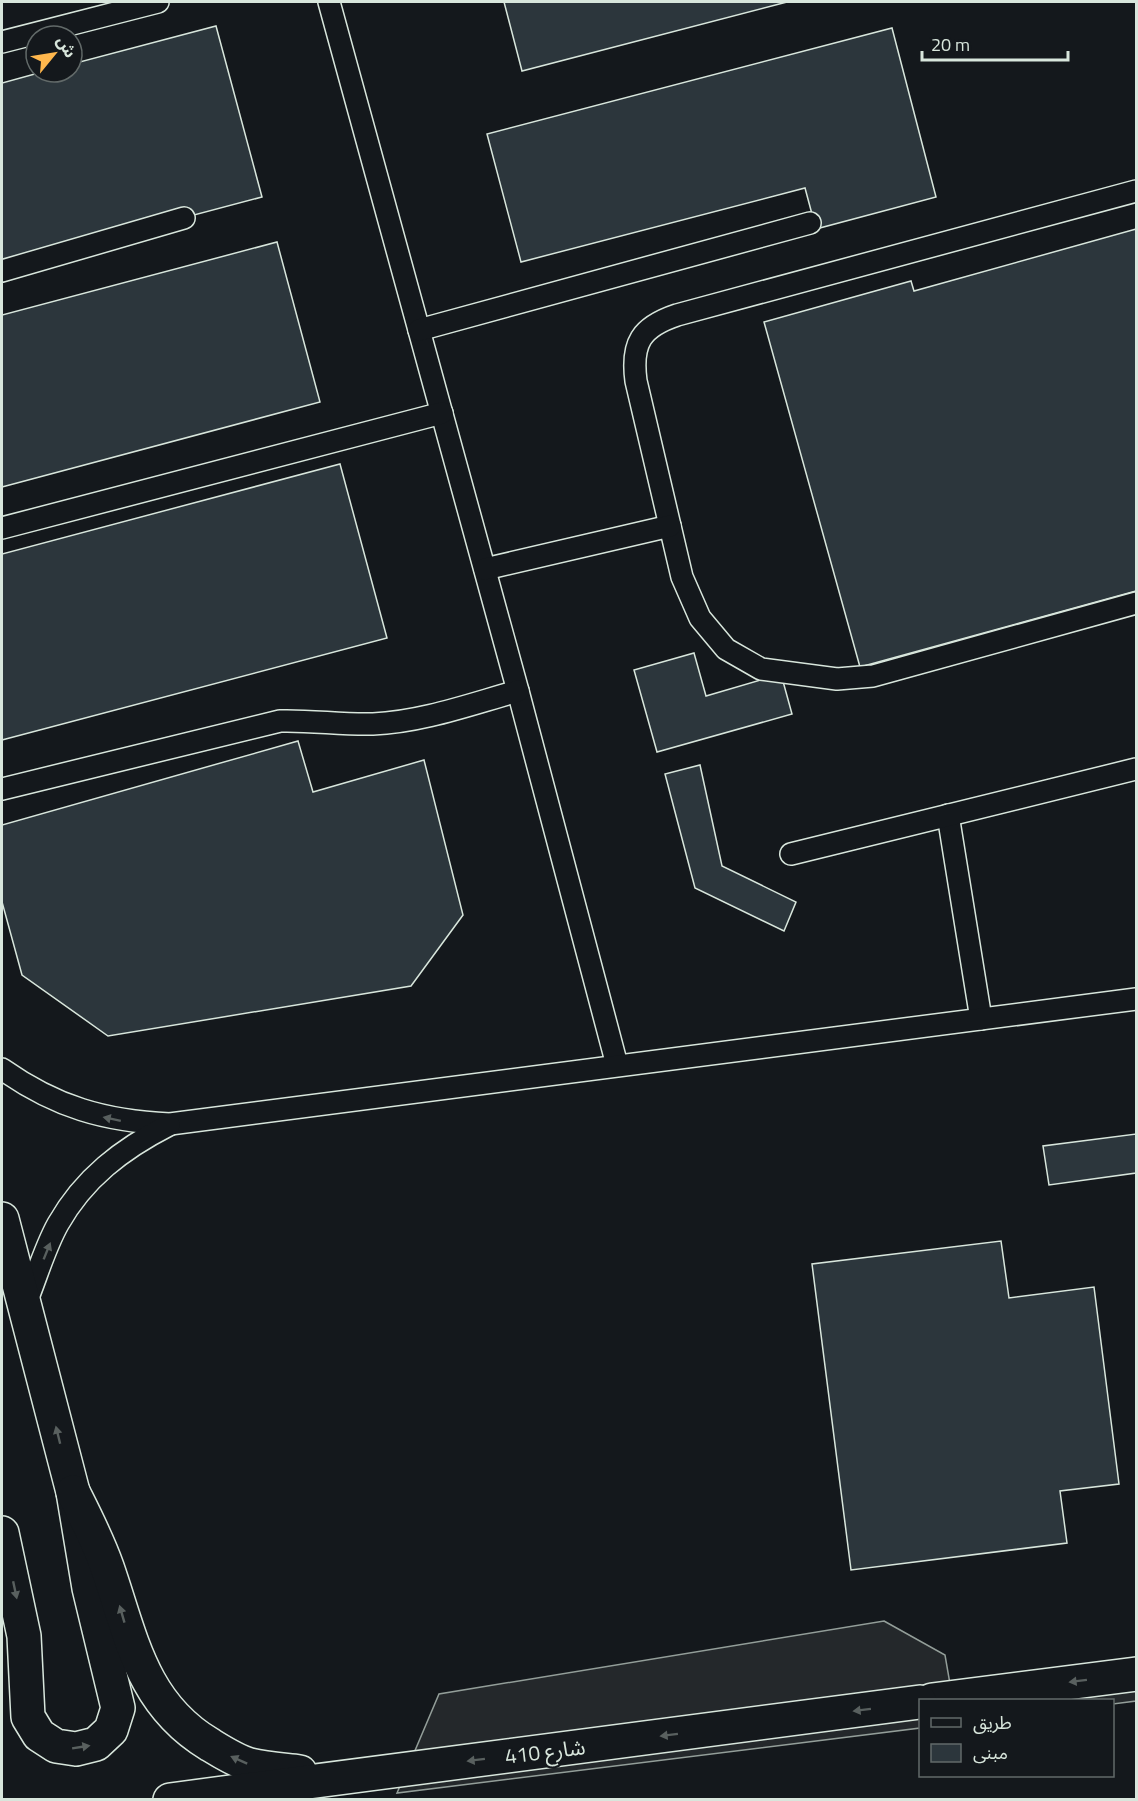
<svg xmlns="http://www.w3.org/2000/svg" width="1138" height="1801" viewBox="0 0 1138 1801" font-family="'Titillium Web','Noto Sans Arabic',sans-serif">
	<rect width="100%" height="100%" fill="#14181c"/>
	<path fill="#24282b" stroke="#939e99" stroke-width="1.5" d="M884 1621 945 1655 950 1684 1136 1657V1701L1113 1704 1112 1700H920V1728L397 1793 439 1694Z"/>
	<g fill="#2c363c" stroke="#d8e6dc" stroke-width="1.5">
		<path d="M504 2H787L522 71Z"/>
		<path d="M216 26 262 197 2 266V83L42 72H72V64Z"/>
		<path d="M892 28 936 197 816 229 805 188 521 262 487 134Z"/>
		<path d="M1136 229V591L860 667 764 322 911 281 914 291Z"/>
		<path d="M277 242 320 402 2 487V315Z"/>
		<path d="M340 464 387 638 2 740V554Z"/>
		<path d="M694 653 706 696 781 674 792 714 657 752 634 670Z"/>
		<path d="M298 741 313 792 424 760 463 915 411 986 108 1036 22 975 2 902V825Z"/>
		<path d="M700 765 722 866 796 902 784 931 695 888 665 774Z"/>
		<path d="M1136 1134V1173L1049 1185 1043 1146Z"/>
		<path d="M1001 1241 1009 1298 1094 1287 1119 1484 1060 1491 1067 1543 851 1570 812 1264Z"/>
	</g>
	<g fill="none" stroke-linecap="round" stroke-linejoin="round">
		<defs>
			<g id="lane">
				<path d="M329 2 518 691 617 1065"/>
				<path d="M2 42 158 2"/>
				<path d="M1136 191 677 315C641 327 631 343 636 381L682 577 700 618 726 649 761 669 837 679 873 676 1136 603"/>
				<path d="M2 271 184 218"/>
				<path d="M419 330 810 223"/>
				<path d="M2 528 442 413"/>
				<path d="M485 569 670 526"/>
				<path d="M2 789 280 721C311 720 342 725 373 724 422 722 471 704 518 691"/>
				<path d="M948 815 981 1019"/>
				<path d="M791 854 1136 769"/>
				<path d="M2 1069C56 1107 104 1121 170 1124L1136 999"/>
				<path d="M25 1305C36 1279 44 1249 58 1224 84 1178 122 1149 169 1125"/>
			</g>
			<path id="street" d="M2 1219 73 1492 89 1588 118 1708 111 1730 96 1744 76 1749 56 1746 39 1735 28 1717 24 1636 2 1533"/>
			<g id="secondary">
				<path d="M73 1492C85 1516 98 1541 107 1567 131 1636 141 1703 209 1744 222 1752 236 1761 250 1765 266 1769 284 1770 300 1772"/>
				<path d="M932 1700 1136 1674"/>
				<path d="M170 1800 920 1702"/>
			</g>
		</defs>
		<use href="#lane" stroke="#d8e6dc" stroke-width="24"/>
		<use href="#street" stroke="#d8e6dc" stroke-width="36"/>
		<use href="#secondary" stroke="#d8e6dc" stroke-width="36"/>
		<use href="#lane" stroke="#14181c" stroke-width="21"/>
		<use href="#street" stroke="#14181c" stroke-width="33"/>
		<use href="#secondary" stroke="#14181c" stroke-width="33"/>
	</g>
	<defs><path id="oneway-solid" d="M-6-.8H1V-3.2L6.5 0L1 3.2V.8H-6Z" transform="scale(1.5)"/></defs>
	<g fill="#59605f">
		<use href="#oneway-solid" transform="translate(112 1119) rotate(-168)"/>
		<use href="#oneway-solid" transform="translate(47 1251) rotate(-68)"/>
		<use href="#oneway-solid" transform="translate(58 1435) rotate(-104)"/>
		<use href="#oneway-solid" transform="translate(15 1590) rotate(78)"/>
		<use href="#oneway-solid" transform="translate(122 1614) rotate(-106)"/>
		<use href="#oneway-solid" transform="translate(1078 1681) rotate(173)"/>
		<use href="#oneway-solid" transform="translate(862 1710) rotate(173)"/>
		<use href="#oneway-solid" transform="translate(669 1735) rotate(173)"/>
		<use href="#oneway-solid" transform="translate(81 1747) rotate(-9)"/>
		<use href="#oneway-solid" transform="translate(239 1760) rotate(-156)"/>
		<use href="#oneway-solid" transform="translate(476 1760) rotate(173)"/>
	</g>
	<g text-anchor="middle" dominant-baseline="central" stroke-width="4.5" stroke-linejoin="round" paint-order="stroke">
		<g font-size="21" fill="#d8e6dc" stroke="#14181c">
			<text transform="translate(545 1751) rotate(-7)">شارع 410</text>
		</g>
	</g>
	<rect width="1138" height="1801" fill="none" stroke="#d8e6dc" stroke-width="6"/>
	<rect x="919" y="1699" width="195" height="78" fill="#14181c" stroke="#626a69" stroke-width="1.5"/>
	<rect x="931" y="1718" width="30" height="9" fill="#14181c" stroke="#626a69" stroke-width="1.5"/>
	<text x="973" y="1729" font-size="18" fill="#d8e6dc">طريق</text>
	<rect x="931" y="1744" width="30" height="18" fill="#2c363c" stroke="#626a69" stroke-width="1.5"/>
	<text x="973" y="1759" font-size="18" fill="#d8e6dc">مبنى</text>
	<g transform="translate(54 54) rotate(60)"><circle r="28" fill="#14181c" stroke="#626a69" stroke-width="1.5"/>
	<path d="M0-4.5L10 22L0 15L-10 22Z" fill="#ffb74d"/>
	<text y="-9" font-size="16" font-weight="bold" text-anchor="middle" fill="#d8e6dc">ش</text>
	</g>
	<path d="M922 51v9h146v-9" fill="none" stroke="#d8e6dc" stroke-width="3"/>
	<text x="931" y="51" font-size="18" fill="#d8e6dc" stroke="#14181c" stroke-width="4.5" paint-order="stroke">20 m</text>
</svg>
